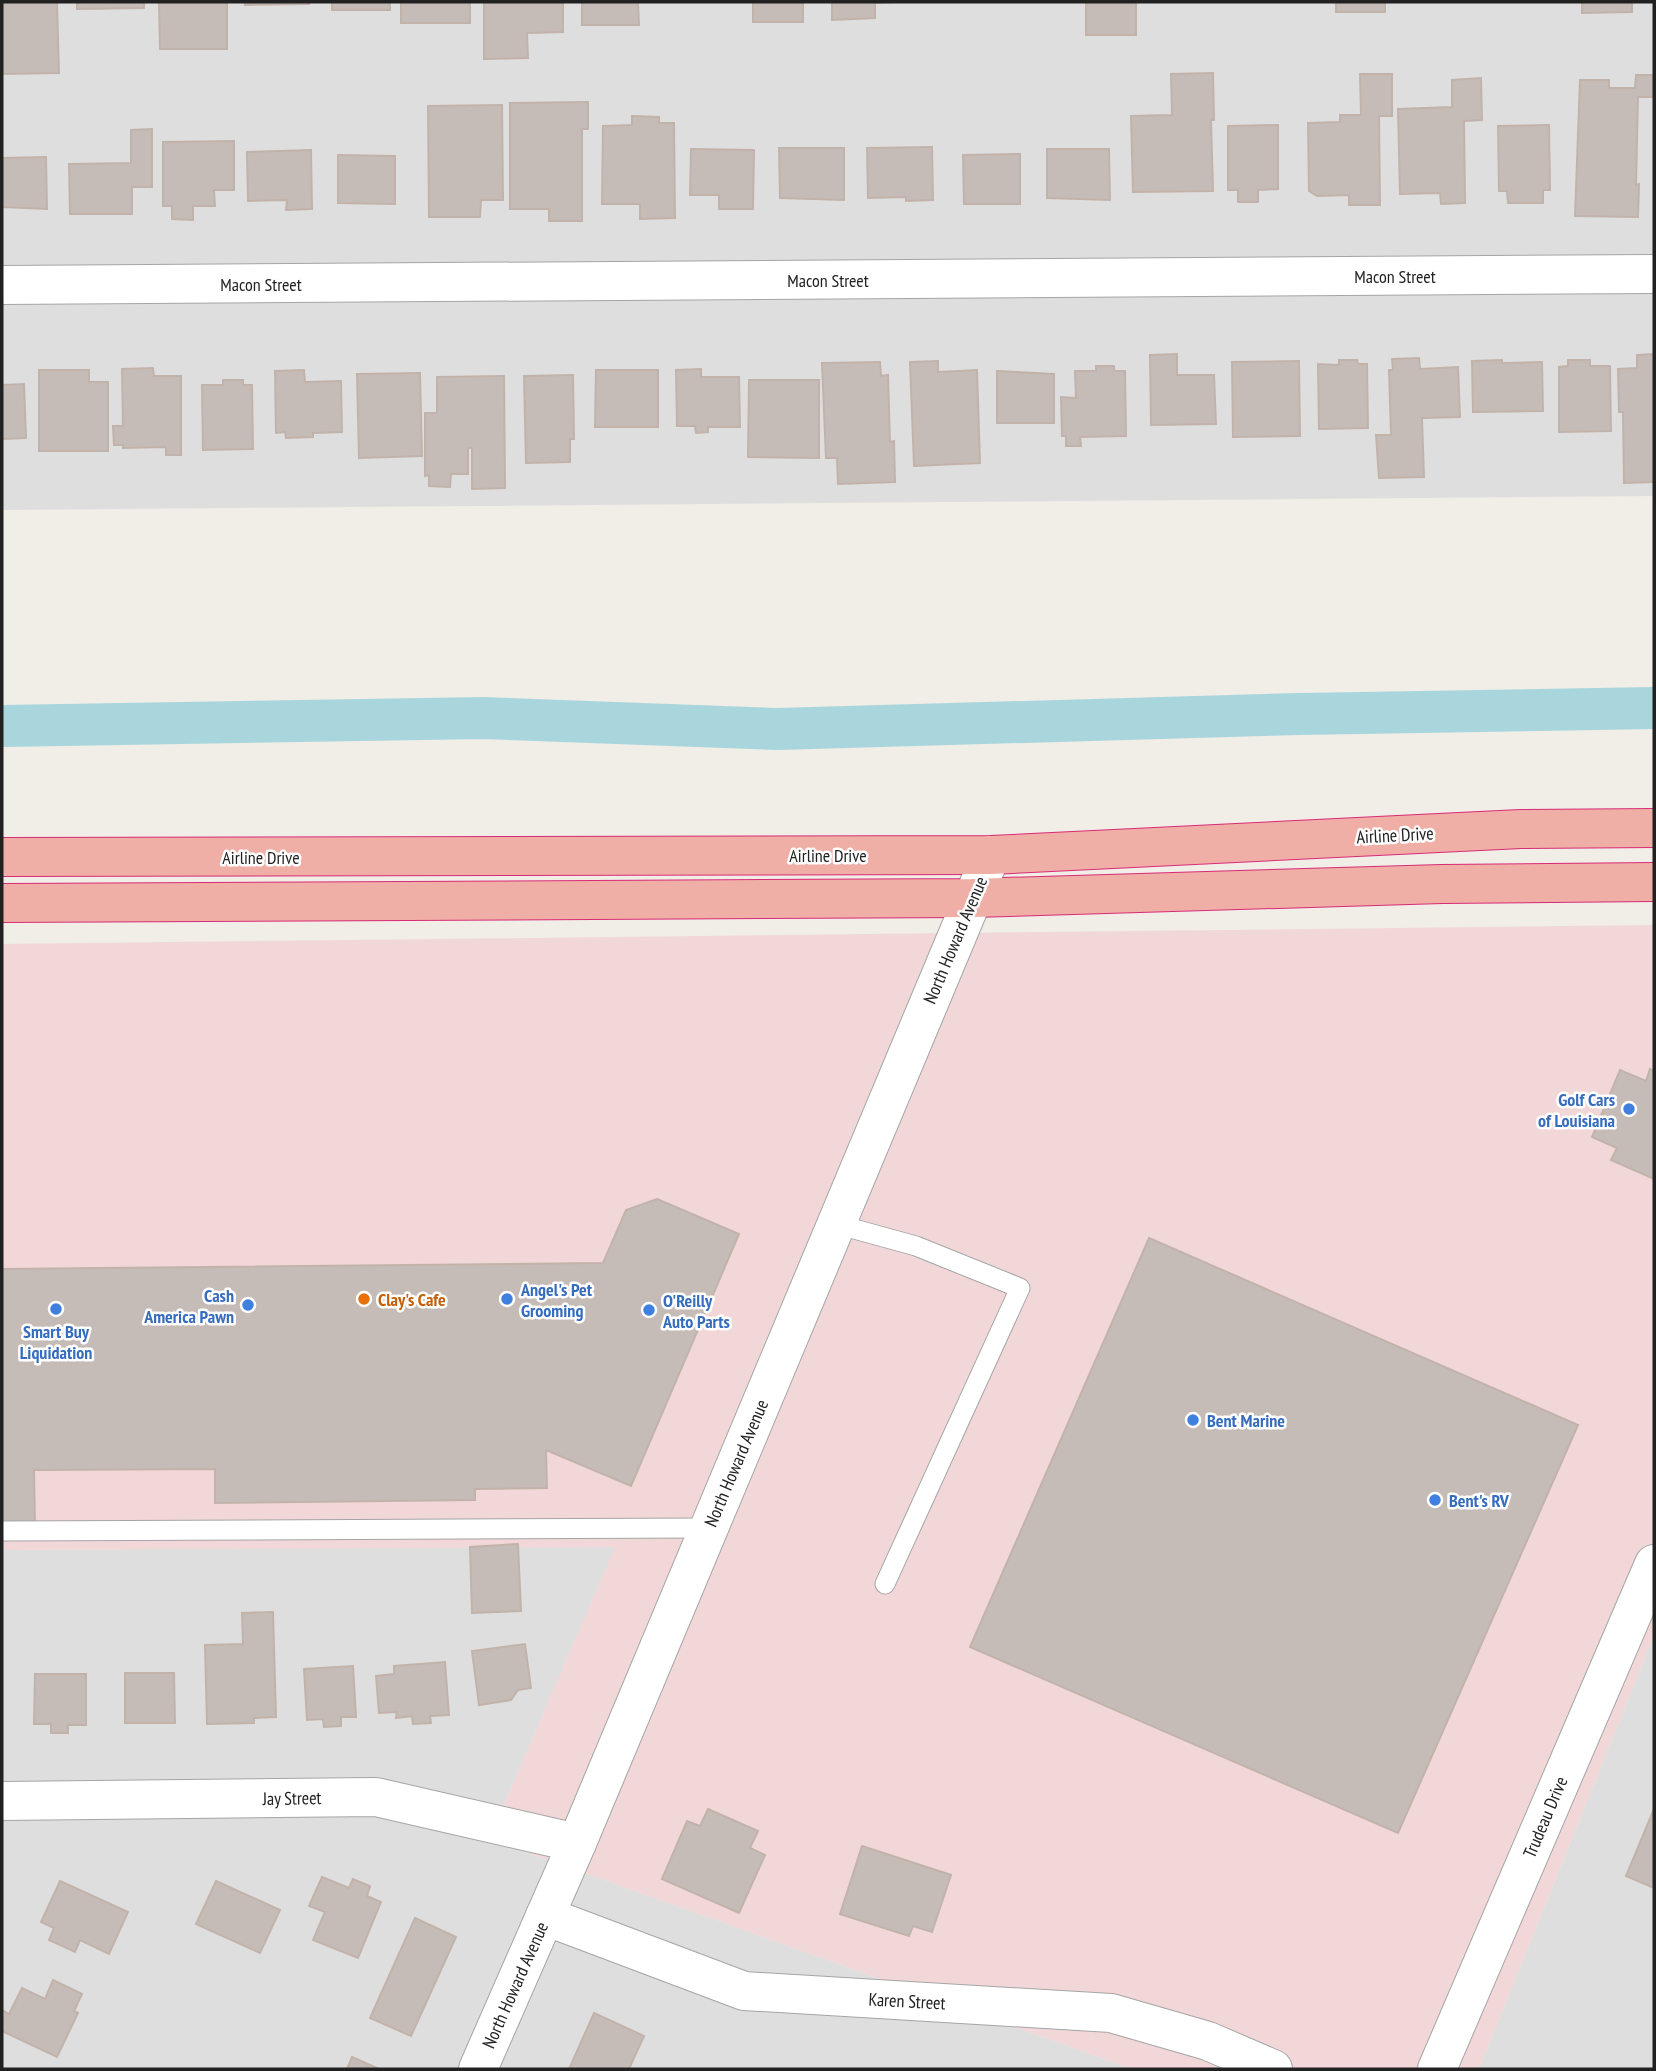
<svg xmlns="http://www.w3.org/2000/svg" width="1656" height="2071" viewBox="0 0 1656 2071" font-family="'PT Sans Narrow',sans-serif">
	<rect width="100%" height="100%" fill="#f1ede7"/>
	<g fill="#dfdede">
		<path d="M2 2H1654V496L2 510Z"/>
		<path d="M616 1546 489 1839 1132 2069H2V1550Z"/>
		<path d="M1654 1635V2069H1479Z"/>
	</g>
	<path fill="#f1d7d8" d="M1654 925V1635L1479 2069H1132L489 1839 615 1547 2 1550V944Z"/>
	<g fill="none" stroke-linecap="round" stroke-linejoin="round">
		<path stroke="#a9d6dd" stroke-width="42" d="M2 726 484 718 778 729 1300 714 1654 708"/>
	</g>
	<g fill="#c6bcb7" stroke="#c2b3aa" stroke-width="2">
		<path d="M2 2H57L59 73 2 74Z"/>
		<path d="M77 2H144V8L77 9Z"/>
		<path d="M159 2H227V49H160Z"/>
		<path d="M245 2H309V4L245 5Z"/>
		<rect x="332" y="2" width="58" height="8"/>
		<rect x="401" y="2" width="69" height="21"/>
		<path d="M484 2H563V32L527 33 528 58 484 59Z"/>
		<path d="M582 2H638L639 25H582Z"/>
		<rect x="753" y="2" width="50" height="20"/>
		<path d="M832 2H895L875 3V18L832 20Z"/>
		<rect x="1086" y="2" width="50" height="33"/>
		<rect x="1336" y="2" width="49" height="10"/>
		<path d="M1582 2H1632V12L1582 13Z"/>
		<path d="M1213 73 1214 120H1211L1213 191 1133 192 1131 116 1172 115 1171 74Z"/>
		<path d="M1360 74H1392V116H1379L1380 205H1349V195L1317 196 1309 191 1308 123 1340 122V115H1361Z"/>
		<path d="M1636 75H1654V97H1638L1636 185 1639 184 1638 217 1575 216 1580 80H1609V88H1635Z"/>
		<path d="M1481 78 1482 120 1464 121 1465 203 1441 204 1440 193 1400 194 1398 109 1452 107V80Z"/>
		<path d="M588 102V129H582V221H549V209H510V103Z"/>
		<path d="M502 105 503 200H481L480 217H429L428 106Z"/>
		<path d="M632 116 659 117V123H674L675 218 640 219V204H602L603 126 632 125Z"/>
		<path d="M1278 125V189L1258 190V202H1238V190H1228V126Z"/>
		<path d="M1549 125 1550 190H1543V203H1508L1507 191H1499L1498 126Z"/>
		<path d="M152 129V187H132V214H70L69 164 131 163V130Z"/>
		<path d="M234 141V190H214L215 206H193V220L172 219V206H163V142Z"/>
		<path d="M932 147 933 200 906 201V197L868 198 867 148Z"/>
		<path d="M779 148H844V200L780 198Z"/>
		<path d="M691 149 754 150 753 209H719V195H690Z"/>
		<path d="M1047 149H1109L1110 200 1047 198Z"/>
		<path d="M311 150 312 209 286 210 287 200 248 201 247 152Z"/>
		<path d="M1020 154V204H964L963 155Z"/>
		<path d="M338 155 395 156V204L338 203Z"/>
		<path d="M46 157 47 209 2 207V158Z"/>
		<path d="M1177 354V375H1214L1216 424 1151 425 1150 355Z"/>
		<path d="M1654 354V482L1624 483 1623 412H1619L1618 369 1637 368V355Z"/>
		<path d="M1419 358 1420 369 1458 367 1460 417 1422 418 1424 477 1379 478 1376 435H1391L1389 370H1393L1392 359Z"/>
		<path d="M1339 360H1357L1358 364H1367L1368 428 1319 429 1318 364 1339 365Z"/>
		<path d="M1502 360V363L1542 362 1543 411 1473 412 1472 361Z"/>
		<path d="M1568 360H1590V366H1610L1611 431 1559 432V367L1568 366Z"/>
		<path d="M938 361V372L977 370 980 463 914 466 910 362Z"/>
		<path d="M1299 361 1300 436 1233 437 1232 362Z"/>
		<path d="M880 362 881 376 888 375 890 442 894 441 895 482 838 484 837 458H826L822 363Z"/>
		<path d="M1096 366H1114V371H1125L1126 436 1080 437 1081 446H1066V436H1062L1061 397 1076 398 1075 371H1096Z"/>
		<path d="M153 368 154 376H181V455H166V447L123 448V445H114L113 426H123L122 369Z"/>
		<path d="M701 369V377H739L740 427H708V432L696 433 695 426H677L676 370Z"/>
		<path d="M39 370H89V382H108V451H39Z"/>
		<path d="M304 370 305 382 341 381 342 432 313 433V437L286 438 285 432 276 433 275 371Z"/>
		<path d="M596 370H658V427H595Z"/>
		<path d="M997 371 1054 374V423H997Z"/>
		<path d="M420 373 422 456 359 458 357 374Z"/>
		<path d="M573 375 574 439H570V462L526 463 524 376Z"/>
		<path d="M504 376 505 488 472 489V448H468V474H451L450 487 429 486V475L425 476V413H437V377Z"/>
		<path d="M223 380H243V385H252L253 449 203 450 202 385H223Z"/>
		<path d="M749 380H819V458L748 457Z"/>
		<path d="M24 384 26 438 2 439V385Z"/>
		<path d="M1650 1069 1654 1071V1179L1611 1160 1617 1148 1592 1137 1620 1070 1646 1081Z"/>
		<path d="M657 1199 739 1234 631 1486 546 1450 547 1488 475 1489V1500L215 1503V1469L34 1470 35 1525 2 1526V1269L603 1263 626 1210Z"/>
		<path d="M1149 1238 1578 1425 1398 1833 970 1647Z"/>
		<path d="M518 1544 521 1611 472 1613 470 1547Z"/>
		<path d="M273 1612 276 1717 254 1718V1723L207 1724 205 1645 243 1644 242 1613Z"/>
		<path d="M525 1644 531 1688 518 1690 511 1700 479 1705 472 1651Z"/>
		<path d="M445 1662 449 1715 430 1716 431 1723 413 1724 412 1716 396 1718 397 1712 379 1713 376 1676 394 1674V1666Z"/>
		<path d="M353 1666 356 1717H341V1726L324 1727 323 1719 307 1720 304 1669Z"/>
		<path d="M125 1673H174L175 1723H125Z"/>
		<path d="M35 1674H86V1725H68V1733H51V1724H34Z"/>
		<path d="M708 1809 758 1831 750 1848 765 1855 739 1913 662 1879 687 1821 700 1826Z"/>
		<path d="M1654 1809V1888L1626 1876Z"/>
		<path d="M862 1846 951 1875 932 1932 913 1926 909 1936 840 1914Z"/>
		<path d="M322 1877 349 1888 353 1879 370 1886 367 1896 381 1902 358 1958 313 1940 325 1912 309 1906Z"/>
		<path d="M60 1881 128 1912 109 1954 80 1940 75 1952 49 1940 54 1928 41 1922Z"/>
		<path d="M216 1881 280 1910 260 1953 196 1924Z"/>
		<path d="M415 1918 456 1937 411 2036 370 2018Z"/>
		<path d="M53 1980 82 1994 74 2011 78 2013 57 2057 2 2031V2010L9 2014 22 1988 45 1999Z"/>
		<path d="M594 2013 644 2036 629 2069H569Z"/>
		<path d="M352 2057 379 2069H347Z"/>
	</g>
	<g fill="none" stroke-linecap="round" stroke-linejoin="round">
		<defs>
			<g id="service">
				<path d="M836 1224 916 1246 1020 1288 885 1584"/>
				<path d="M2 1531 709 1528"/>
			</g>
			<g id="minor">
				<path d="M2 285 1654 274"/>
				<path d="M2 1801 376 1797 577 1843"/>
				<path d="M545 1916 744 1991 1111 2013 1208 2041 1273 2069"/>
				<path d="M478 2069 577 1843 991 855"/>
				<path d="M1437 2069 1654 1564"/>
			</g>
			<g id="trunk">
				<path d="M2 857 991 855 1521 829 1654 828"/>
				<path d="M2 903 972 898 1442 884 1654 882"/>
			</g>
		</defs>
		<use href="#service" stroke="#a5a5a5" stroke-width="21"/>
		<use href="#minor" stroke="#a5a5a5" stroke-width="40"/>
		<use href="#trunk" stroke="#d82b75" stroke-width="40"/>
		<use href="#service" stroke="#fff" stroke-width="19"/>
		<use href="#minor" stroke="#fff" stroke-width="38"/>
		<use href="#trunk" stroke="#f0afa6" stroke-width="38"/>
	</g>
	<g fill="#3f7fe0" stroke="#fff" stroke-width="2.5">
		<circle cx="1629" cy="1109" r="7"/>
		<circle cx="507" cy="1299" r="7"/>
		<circle cx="248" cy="1305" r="7"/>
		<circle cx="56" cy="1309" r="7"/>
		<circle cx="649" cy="1310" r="7"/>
		<circle cx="1193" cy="1420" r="7"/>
		<circle cx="1435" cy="1500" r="7"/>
	</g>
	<circle fill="#e8710a" stroke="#fff" stroke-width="2.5" cx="364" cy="1299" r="7"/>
	<g text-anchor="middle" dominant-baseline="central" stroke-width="5" stroke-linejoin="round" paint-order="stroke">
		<g font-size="18" fill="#212121" stroke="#fff">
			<text x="1395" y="276">Macon Street</text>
			<text x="828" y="280">Macon Street</text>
			<text x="261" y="284">Macon Street</text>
			<text transform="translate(1395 835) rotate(-3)">Airline Drive</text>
			<text x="828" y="855">Airline Drive</text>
			<text x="261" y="857">Airline Drive</text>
			<text transform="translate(955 940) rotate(-67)">North Howard Avenue</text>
			<text transform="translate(736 1463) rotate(-67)">North Howard Avenue</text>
			<text transform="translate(292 1798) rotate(-1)">Jay Street</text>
			<text transform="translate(1545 1817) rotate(-67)">Trudeau Drive</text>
			<text transform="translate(515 1985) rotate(-66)">North Howard Avenue</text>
			<text transform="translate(907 2001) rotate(3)">Karen Street</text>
		</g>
		<g font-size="18" font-weight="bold" fill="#366cbe" stroke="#fff" text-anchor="start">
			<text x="1615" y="1099" text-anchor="end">Golf Cars<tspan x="1615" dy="21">of Louisiana</tspan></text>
			<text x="521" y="1289">Angel's Pet<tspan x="521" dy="21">Grooming</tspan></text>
			<text x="234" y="1295" text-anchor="end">Cash<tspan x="234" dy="21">America Pawn</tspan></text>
			<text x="663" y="1300">O'Reilly<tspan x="663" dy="21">Auto Parts</tspan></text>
			<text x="56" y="1331" text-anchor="middle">Smart Buy<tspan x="56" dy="21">Liquidation</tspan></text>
			<text x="1207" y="1420">Bent Marine</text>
			<text x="1449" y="1500">Bent's RV</text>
		</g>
		<g font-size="18" font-weight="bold" fill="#c56008" stroke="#fff" text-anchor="start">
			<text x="378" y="1299">Clay's Cafe</text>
		</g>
	</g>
	<rect width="1656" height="2071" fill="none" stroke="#212121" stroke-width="7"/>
</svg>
